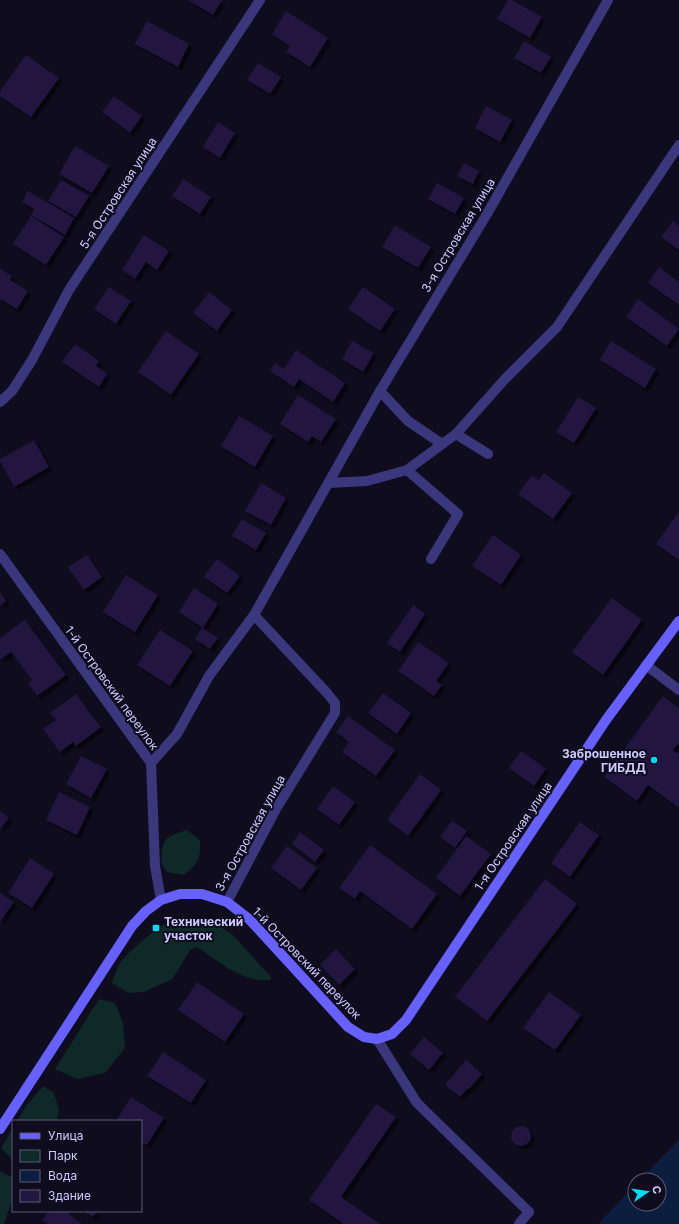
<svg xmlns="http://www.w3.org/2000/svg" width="679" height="1224" viewBox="0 0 679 1224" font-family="Inter,sans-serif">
	<defs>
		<filter id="shadow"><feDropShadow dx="3.5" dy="3.5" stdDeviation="1" flood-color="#0009"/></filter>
	</defs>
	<rect width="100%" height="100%" fill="#0f0c1e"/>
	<g fill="#0f2828">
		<path d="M187 830 200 840C201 859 198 863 184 875L167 872 161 863C163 839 163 837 187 830Z"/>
		<path d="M205 917 232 934 271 977V980C242 983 220 962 197 947L191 949 172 979 144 992 128 993 112 983C114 975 117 967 122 960 128 953 157 927 165 924 177 919 192 918 205 917Z"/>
		<path d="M99 999 115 1003 123 1023 125 1048 105 1073 77 1079 55 1069Z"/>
		<path d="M43 1086 54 1093 59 1110 57 1121H17L26 1106Z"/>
		<path d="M13 1128V1160L1 1148Z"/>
		<path d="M0 1171 13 1178V1198L4 1224H0Z"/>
	</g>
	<path fill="#0b1e3f" d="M679 1140V1224H598L635 1185V1204H659V1180H640Z"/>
	<g fill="#20183f" filter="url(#shadow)">
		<path d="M188 0H222L213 15Z"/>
		<path d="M508 0H512L542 17 530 38 497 19Z"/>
		<path d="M286 11 328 38 310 67 286 52 290 46 272 34Z"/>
		<path d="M147 21 189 44 178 67 135 44Z"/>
		<path d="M524 41 551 57 541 73 514 58Z"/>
		<path d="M26 55 59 78 31 117 0 96V91Z"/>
		<path d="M258 63 281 77 270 94 247 80Z"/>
		<path d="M114 96 142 116 130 133 102 112Z"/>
		<path d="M486 106 512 120 500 142 475 128Z"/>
		<path d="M218 122 235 133 220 158 203 147Z"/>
		<path d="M75 146 109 166 92 193 59 174Z"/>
		<path d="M464 163 479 171 473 184 457 176Z"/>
		<path d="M183 179 211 197 200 214 172 196Z"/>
		<path d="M61 180 89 196 76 217 48 201Z"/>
		<path d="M437 183 464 198 455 214 428 199Z"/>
		<path d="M28 191 74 218 65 235 31 215 34 209 22 202Z"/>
		<path d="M31 216 64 237 46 265 13 244Z"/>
		<path d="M673 221 679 226V250L661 237Z"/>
		<path d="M395 225 431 247 418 268 382 247Z"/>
		<path d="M144 235 169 251 157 270 146 262 135 279 122 270Z"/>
		<path d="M659 267 679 282V305L648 283Z"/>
		<path d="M0 269 12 276 10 280 28 291 17 309 0 299Z"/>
		<path d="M109 287 131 301 116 324 94 309Z"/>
		<path d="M363 287 395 309 380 331 348 309Z"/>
		<path d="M209 292 232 310 217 331 193 313Z"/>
		<path d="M638 299 679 329 667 346 626 317Z"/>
		<path d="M166 331 199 354 171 395 138 372Z"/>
		<path d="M352 341 374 353 363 372 342 359Z"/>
		<path d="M611 341 656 369 645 388 600 360Z"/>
		<path d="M75 344 99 361 96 366 107 374 99 387 62 362Z"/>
		<path d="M296 350 345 383 333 402 299 379 294 387 270 371 275 363 284 369Z"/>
		<path d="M298 395 336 419 321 442 312 436 308 442 280 424Z"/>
		<path d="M578 397 596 408 574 443 556 432Z"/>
		<path d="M239 416 273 436 255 467 221 446Z"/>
		<path d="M34 440 49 467 14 487 0 461V459Z"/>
		<path d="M544 473 572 493 553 519 518 494 532 475 539 480Z"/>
		<path d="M261 483 286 498 271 525 245 511Z"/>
		<path d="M679 511V560L656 544Z"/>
		<path d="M242 519 266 533 256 550 232 536Z"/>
		<path d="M493 535 521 555 501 585 472 566Z"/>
		<path d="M87 555 102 577 84 590 68 567Z"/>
		<path d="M217 559 240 576 227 593 204 577Z"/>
		<path d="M126 575 158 595 135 632 103 612Z"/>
		<path d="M194 588 218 604 203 628 179 612Z"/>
		<path d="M0 592 6 601 0 606Z"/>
		<path d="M612 598 642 620 603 675 572 652Z"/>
		<path d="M413 605 425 614 400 652 387 643Z"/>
		<path d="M25 620 66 675 37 696 28 684 32 680 11 652 1 659 0 658V638Z"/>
		<path d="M202 628 218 638 210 649 195 639Z"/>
		<path d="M160 630 193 651 170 686 137 665Z"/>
		<path d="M418 642 449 663 436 681 442 685 434 696 398 671Z"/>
		<path d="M383 693 411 713 397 734 368 713Z"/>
		<path d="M76 694 101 727 76 746 73 742 60 752 43 729 56 720 50 713Z"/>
		<path d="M663 696 679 708V743L673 750 679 754V808L648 785 637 801 604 777Z"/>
		<path d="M348 716 395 750 376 776 342 752 349 742 336 732Z"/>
		<path d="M521 751 546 769 534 786 509 768Z"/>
		<path d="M81 756 107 769 91 798 66 784Z"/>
		<path d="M420 774 441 790 408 836 387 820Z"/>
		<path d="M333 786 355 802 339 825 317 809Z"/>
		<path d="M59 792 90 807 77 835 46 820Z"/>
		<path d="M0 811 9 818 0 829Z"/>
		<path d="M452 821 467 831 455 848 440 837Z"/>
		<path d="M580 822 599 835 570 877 551 863Z"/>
		<path d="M300 832 324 850 315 862 292 844Z"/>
		<path d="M466 836 491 854 460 896 436 878Z"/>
		<path d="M370 845 437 894 412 929 360 891 355 899 339 888Z"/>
		<path d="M287 846 317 868 301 890 271 868Z"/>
		<path d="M30 858 54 874 32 908 8 893Z"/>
		<path d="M545 879 577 904 487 1021 455 997Z"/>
		<path d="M0 893 14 902 0 922Z"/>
		<path d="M336 949 355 969 339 985 320 965Z"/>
		<path d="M197 982 244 1014 225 1042 178 1010Z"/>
		<path d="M549 992 581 1015 555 1050 523 1028Z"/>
		<path d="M424 1037 443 1053 429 1070 410 1054Z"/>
		<path d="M163 1052 206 1080 191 1103 147 1076Z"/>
		<path d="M466 1060 482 1074 469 1089 468 1088 460 1097 445 1085Z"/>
		<path d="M131 1097 164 1118 147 1145 141 1142V1121H116Z"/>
		<path d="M376 1104 396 1117 341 1197 380 1224H344L309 1200Z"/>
		<circle cx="521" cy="1136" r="10"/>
		<path d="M49 1211H65L82 1224H48L42 1220Z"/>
		<path d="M84 1211H98L93 1217Z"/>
	</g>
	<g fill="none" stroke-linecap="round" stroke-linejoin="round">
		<g stroke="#3a377d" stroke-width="10">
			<path d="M380 391 408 421 442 444"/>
			<path d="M456 434 488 454"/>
			<path d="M407 470 458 514 431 559"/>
			<path d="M646 665 679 690"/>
			<path d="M519 1224 529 1212"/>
		</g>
		<g stroke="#3a377d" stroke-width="10">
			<path d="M0 402 12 391 32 360 69 290 260 0"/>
			<path d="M329 483 367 481 407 470 456 434 505 379 557 327 679 145"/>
			<path d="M0 554 151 763 155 866 161 900"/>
			<path d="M151 763 177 734 209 676 254 615 380 391 487 214 608 0"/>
			<path d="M227 902 276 809 335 713V703L327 693 254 615"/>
			<path d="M377 1039 417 1103 529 1212"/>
		</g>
		<path stroke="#6661fe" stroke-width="10" d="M0 1129 132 926 146 911 161 900 180 894H202L227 902 249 919 348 1027 364 1037 377 1039 392 1034 406 1020 606 720 679 621"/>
	</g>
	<g fill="#01daf3" stroke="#0f0c1e" stroke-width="1.5">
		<circle cx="654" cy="760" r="4"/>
		<rect x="152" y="924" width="8" height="8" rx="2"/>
	</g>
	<g text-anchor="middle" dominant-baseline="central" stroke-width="4" stroke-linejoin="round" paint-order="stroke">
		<g font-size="12" fill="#d0caff" stroke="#0f0c1e">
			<text transform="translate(118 193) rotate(-57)">5-я Островская улица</text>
			<text transform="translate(458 235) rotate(-59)">3-я Островская улица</text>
			<text transform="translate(112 688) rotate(54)">1-й Островский переулок</text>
			<text transform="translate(250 833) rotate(-61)">3-я Островская улица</text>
			<text transform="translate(513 836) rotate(-56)">1-я Островская улица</text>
			<text transform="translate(307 963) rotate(46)">1-й Островский переулок</text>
		</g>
		<g font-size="12" font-weight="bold" fill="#d0caff" stroke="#0f0c1e" text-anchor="end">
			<text x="646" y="753">Заброшенное<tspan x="646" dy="14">ГИБДД</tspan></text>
			<text x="164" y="921" text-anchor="start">Технический<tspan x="164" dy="14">участок</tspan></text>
		</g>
	</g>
	<rect x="12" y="1120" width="130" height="92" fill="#0f0c1e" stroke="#5c5878"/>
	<rect x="20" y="1133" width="20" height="6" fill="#6661fe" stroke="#5c5878"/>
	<text x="48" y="1140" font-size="12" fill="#d0caff">Улица</text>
	<rect x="20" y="1150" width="20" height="12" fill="#0f2828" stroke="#5c5878"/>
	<text x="48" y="1160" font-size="12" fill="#d0caff">Парк</text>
	<rect x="20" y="1170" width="20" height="12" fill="#0b1e3f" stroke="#5c5878"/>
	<text x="48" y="1180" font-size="12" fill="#d0caff">Вода</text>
	<rect x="20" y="1190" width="20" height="12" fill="#20183f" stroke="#5c5878"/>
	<text x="48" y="1200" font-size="12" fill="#d0caff">Здание</text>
	<g transform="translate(647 1192) rotate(77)"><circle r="19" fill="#0f0c1e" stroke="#5c5878"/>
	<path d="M0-3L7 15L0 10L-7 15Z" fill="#01daf3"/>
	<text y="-6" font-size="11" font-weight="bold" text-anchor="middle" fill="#d0caff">С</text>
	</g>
</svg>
